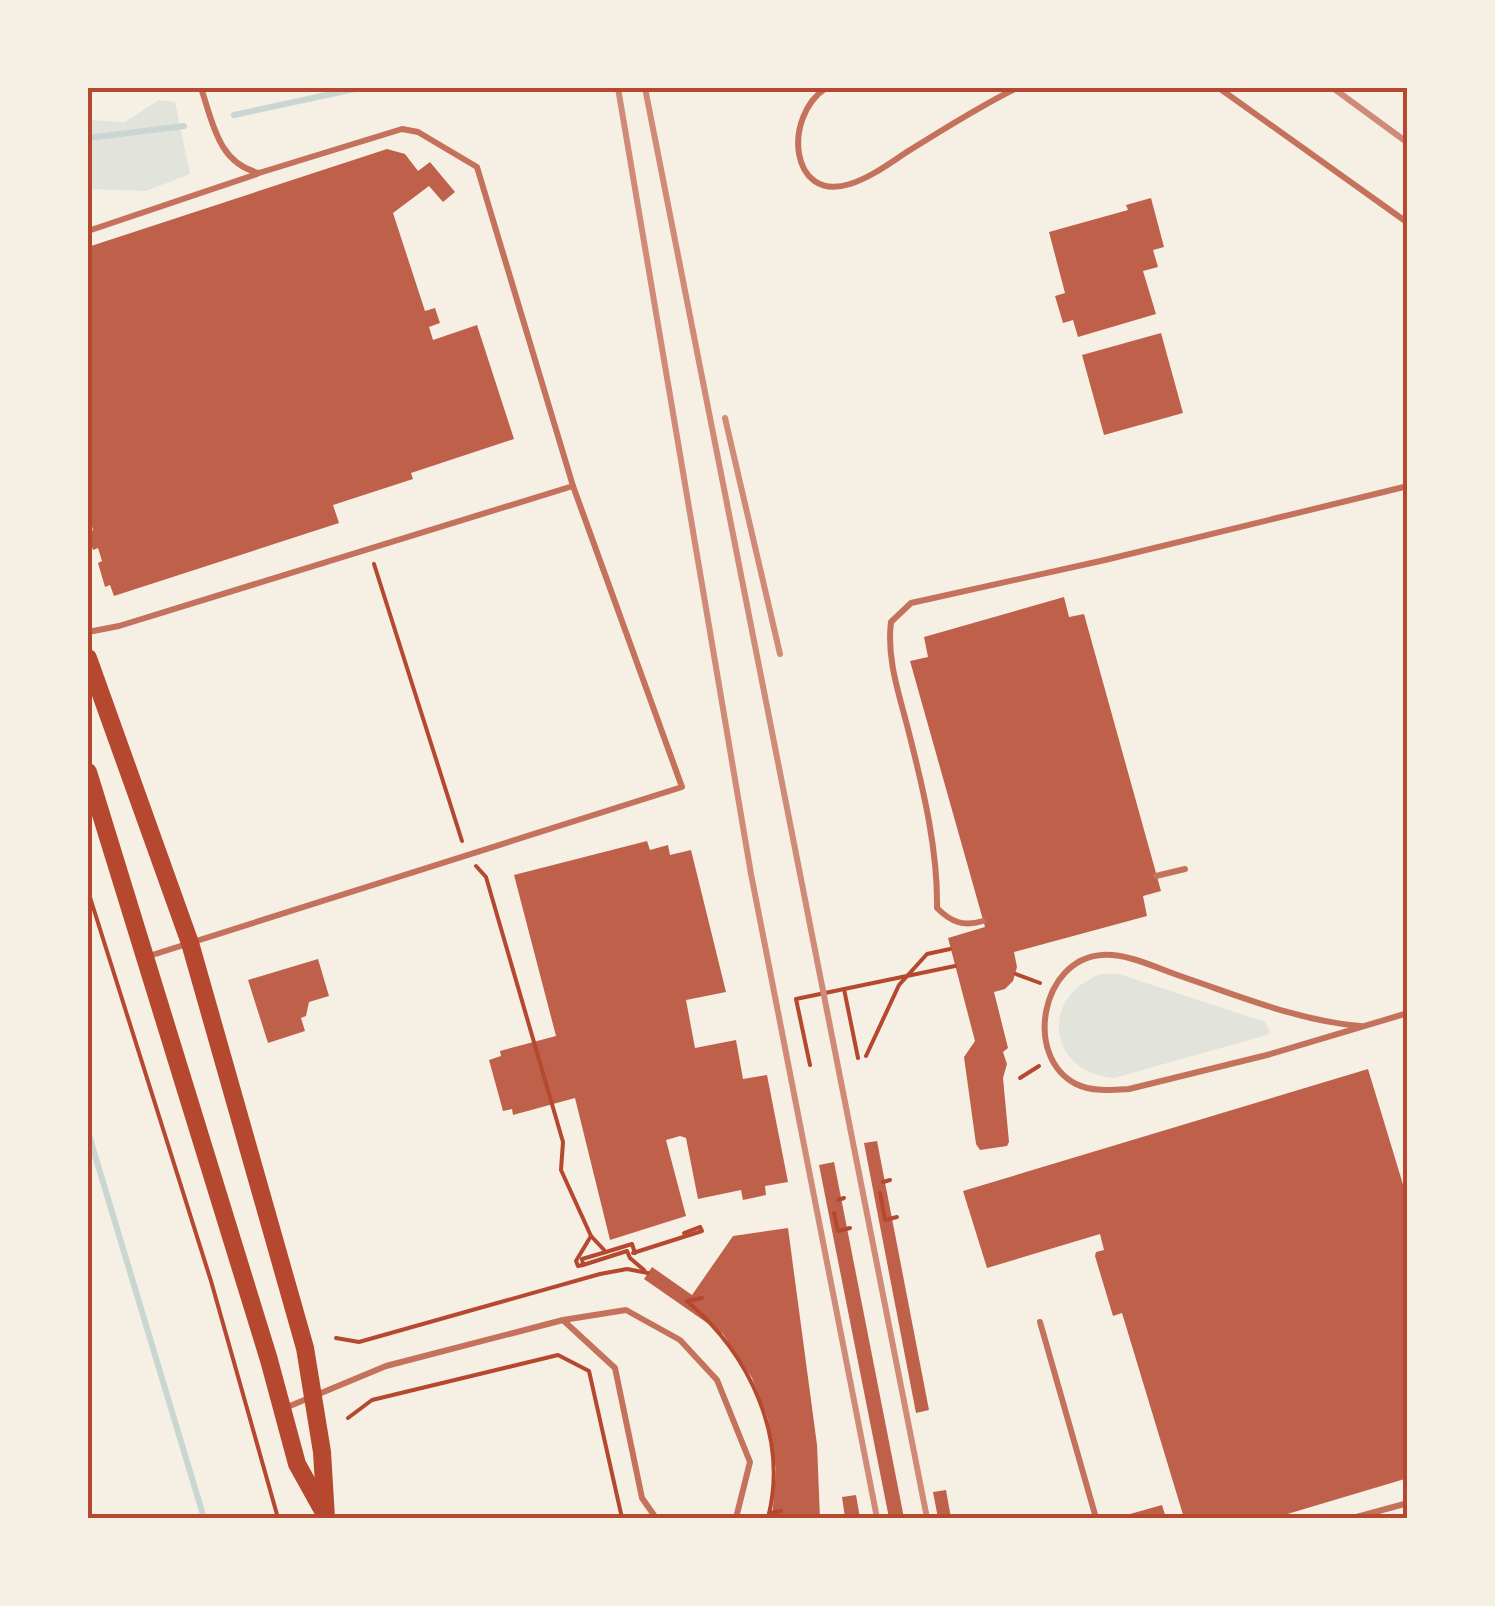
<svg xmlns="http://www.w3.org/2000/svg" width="1495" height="1606" viewBox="0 0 1495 1606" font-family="'Nunito Sans',sans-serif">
	<rect width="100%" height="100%" fill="#f6efe4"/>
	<g fill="#e2e4dc">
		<path d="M159 100 175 102 190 174 146 191 88 189V120L125 122Z"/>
		<path d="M1101 974H1119L1265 1022 1270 1031 1267 1035 1114 1078C1048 1072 1038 997 1101 974Z"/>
	</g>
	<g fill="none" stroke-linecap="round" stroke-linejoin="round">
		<g stroke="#c9d6d2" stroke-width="6">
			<path d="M234 115 359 88"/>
			<path d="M88 138 184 126"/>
			<path d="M88 1132 204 1518"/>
		</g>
	</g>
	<g fill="#bf614a">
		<path d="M387 149 405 154 418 171 430 162 455 192 443 202 429 186 393 213 425 311 435 308 440 323 429 327 433 340 477 325 514 439 411 473 413 479 333 505 339 523 114 596 110 585 105 587 98 563 102 561 98 548 93 550 88 534 93 530 91 523 88 524V247Z"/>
		<path d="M1151 198 1164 247 1153 250 1158 267 1143 271 1156 314 1078 337 1073 320 1063 323 1055 296 1065 293 1049 232 1128 210 1126 205Z"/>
		<path d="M1161 333 1183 413 1104 435 1082 355Z"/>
		<path d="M1064 597 1069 617 1084 614 1161 891 1143 896 1147 916 1014 952 1017 967 1013 981 1005 989 994 992 1008 1048 1003 1052 1007 1064 1003 1078 1009 1142 1007 1146 980 1150 976 1144 964 1057 975 1041 948 938 985 927 910 661 928 657 924 637Z"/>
		<path d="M647 841 650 850 668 845 670 855 691 850 726 992 686 1000 695 1048 736 1040 743 1079 767 1075 788 1182 765 1186 766 1195 743 1200 741 1190 698 1199 686 1138 680 1136 666 1140 686 1216 610 1240 575 1098 513 1115 512 1109 503 1111 489 1060 501 1056 500 1051 556 1036 514 875Z"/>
		<path d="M318 959 329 996 309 1002 306 1016 301 1018 305 1031 268 1043 248 980Z"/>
		<path d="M1368 1069 1408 1201V1478L1274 1518H1184L1122 1313 1113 1316 1095 1256 1096 1252 1104 1250 1100 1234 987 1268 963 1191Z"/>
		<path d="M877 1141 929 1410 916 1413 864 1143Z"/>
		<path d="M834 1162 904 1518H889L819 1165Z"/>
		<path d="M788 1228 817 1445 820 1518H772L776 1470 768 1419 752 1378 723 1334 644 1279 652 1267 692 1295 733 1236Z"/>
		<path d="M946 1490 951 1518H938L933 1492Z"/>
		<path d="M856 1495 860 1518H845L842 1497Z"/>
		<path d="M1162 1505 1166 1518H1131L1130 1514Z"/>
	</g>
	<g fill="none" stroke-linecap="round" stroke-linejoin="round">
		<g stroke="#b5482f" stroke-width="4">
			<path d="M374 564 462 841"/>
			<path d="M476 866 486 877 563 1142 561 1170 591 1236 606 1252 632 1244 635 1253"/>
			<path d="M88 891 211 1281 278 1518"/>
			<path d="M1016 974 1040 983"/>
			<path d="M844 989 858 1058"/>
			<path d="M866 1056 899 985 927 954 950 949"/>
			<path d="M810 1065 796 999 955 966"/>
			<path d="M1020 1078 1039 1066"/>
			<path d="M883 1182 890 1180"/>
			<path d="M880 1193 885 1220 897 1217"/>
			<path d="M838 1200 844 1198"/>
			<path d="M834 1213 838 1231 850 1228"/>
			<path d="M684 1233 700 1227"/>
			<path d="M606 1252 582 1259 583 1265 627 1251 630 1258 644 1270"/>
			<path d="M633 1253 702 1231 700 1227"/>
			<path d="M583 1265 578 1266 576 1261 591 1236"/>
			<path d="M702 1298 687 1301C749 1354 789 1436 768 1518"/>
			<path d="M336 1338 359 1342 600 1274 627 1269 648 1273"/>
			<path d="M348 1418 372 1400 558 1355 589 1371 622 1518"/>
			<path d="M770 1513 781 1511"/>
		</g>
		<g stroke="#c5725c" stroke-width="6">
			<path d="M826 88C783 116 789 203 850 184 872 177 891 162 910 150 946 128 980 106 1017 88"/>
			<path d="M1219 88 1408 223"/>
			<path d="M88 231 257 174"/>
			<path d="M88 632 119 626 573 486 477 167 418 132 402 129 259 173C218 163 213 123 201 88"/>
			<path d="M1156 876 1185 869"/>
			<path d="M983 921C963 927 951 922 937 908 938 852 924 792 910 737 901 699 886 661 891 622L911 603 1105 560 1408 486"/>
			<path d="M149 956 682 787 573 486"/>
			<path d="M1361 1026C1299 1021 1242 997 1183 977 1159 969 1128 953 1102 955 1041 959 1023 1057 1076 1084 1092 1092 1113 1090 1129 1089L1267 1055 1408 1013"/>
			<path d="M564 1321 615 1368 642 1498 656 1518"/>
			<path d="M1040 1322 1096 1518"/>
			<path d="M285 1408 386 1366 563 1320 626 1310 680 1340 717 1380 750 1462 736 1518"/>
			<path d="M1353 1518 1408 1503"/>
		</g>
		<g stroke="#b5482f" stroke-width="18">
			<path d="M88 658 190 943 305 1348 322 1452 326 1518"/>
			<path d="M88 772 269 1360 297 1464 322 1509"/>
		</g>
		<g stroke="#cf8b77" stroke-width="6">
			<path d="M618 88 751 874 877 1518"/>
			<path d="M645 88 927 1518"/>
			<path d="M1333 88 1408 143"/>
			<path d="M725 418 780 654"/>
		</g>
	</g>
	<rect width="1495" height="1606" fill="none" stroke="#f6efe4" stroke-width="180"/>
	<rect x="90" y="90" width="1315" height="1426" fill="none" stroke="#b5482f" stroke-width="4"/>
</svg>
